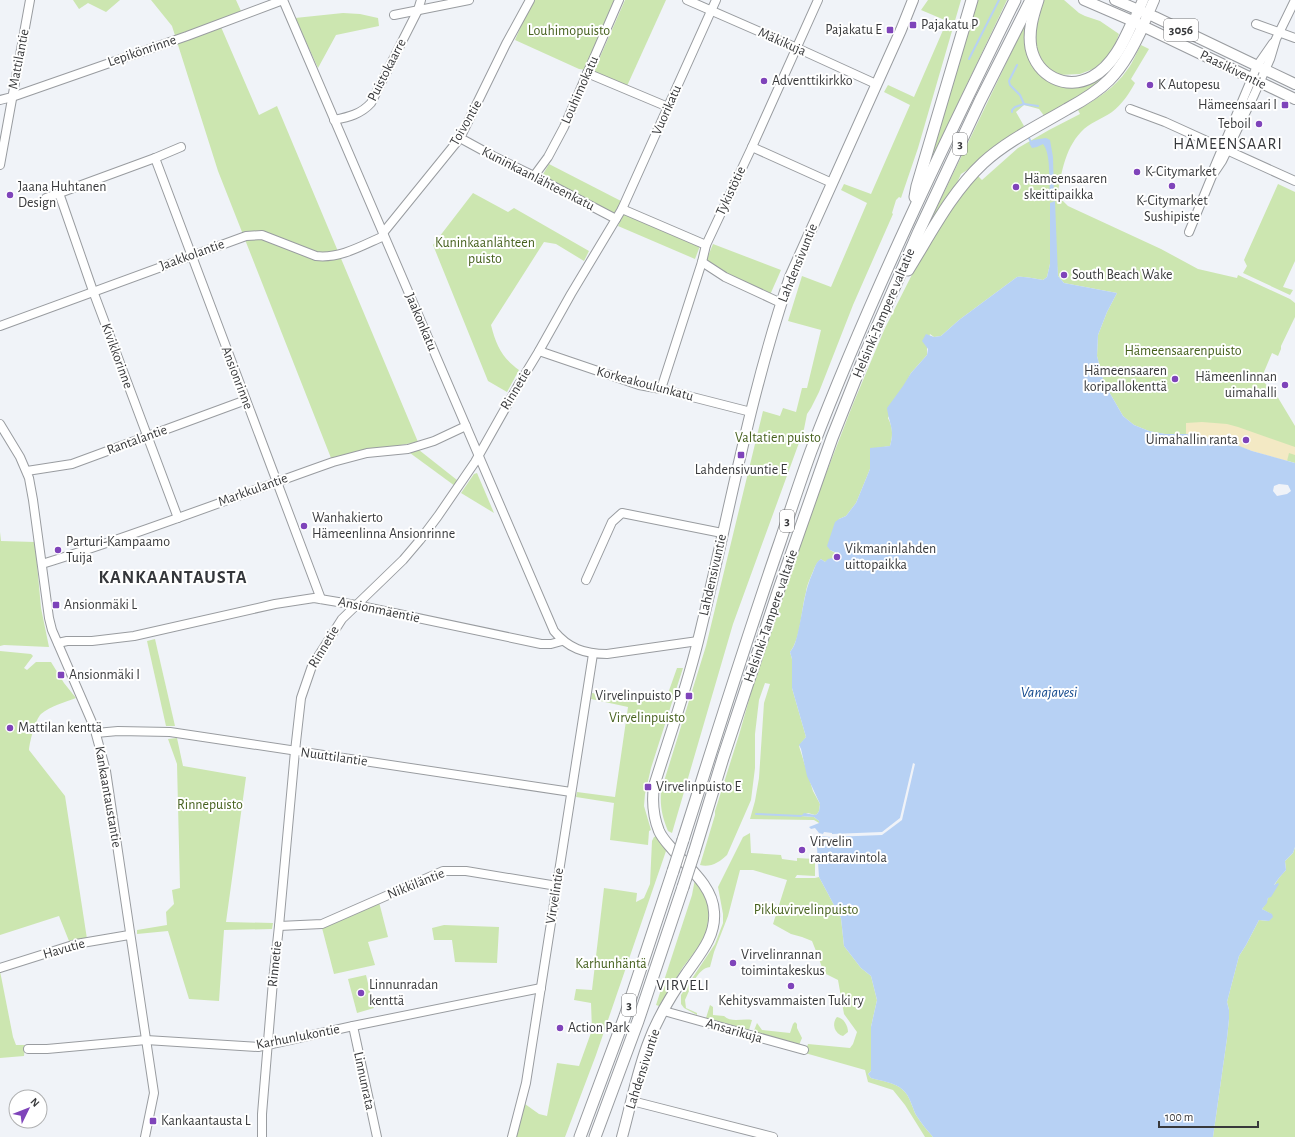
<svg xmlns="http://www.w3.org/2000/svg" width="1295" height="1137" viewBox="0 0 1295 1137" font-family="'Alegreya Sans',sans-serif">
	<rect width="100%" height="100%" fill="#f0f3f8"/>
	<g fill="#cce6b0">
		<path d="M73 0H120L106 12 88 3 79 9Z"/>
		<path d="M151 0H236L241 11 218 20 221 27 259 115 277 106 418 442C389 447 360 451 331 458L218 171 172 26Z"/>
		<path d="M525 0H616L586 70 579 69 515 40 528 10Z"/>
		<path d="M625 0H666L627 86 593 73Z"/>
		<path d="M928 0H961L918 148 901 198 899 197 896 200 892 213 893 214 853 305 819 392 811 408 807 414 804 429 733 624 672 833 668 831C662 816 660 807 661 791L706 646 763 411 780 416 783 408 796 412 802 388H807L821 330 788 321 802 276 831 287 867 203 841 190 844 184 871 194 910 105 884 92 888 85 914 97 947 21 921 10Z"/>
		<path d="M976 0H1007L930 162Z"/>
		<path d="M1043 0H1064L1079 13 1085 16 1100 21 1119 34 1114 48 1102 63 1093 69 1080 74 1059 75 1053 72 1040 61 1033 40 1036 26 1039 19 1042 1Z"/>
		<path d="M343 13 360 14 378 18 379 26 336 35 318 68 295 18Z"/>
		<path d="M1027 20V45L1058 84 1112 68 1093 87 1045 117 1039 109 1024 105 1016 112 1024 126 977 164 961 174 956 185 927 228Z"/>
		<path d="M1141 45 1149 49 1131 79 1135 83C1129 94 1122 104 1112 112 1102 119 1089 123 1081 132 1064 150 1061 176 1057 198L1063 201 1068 206 1161 249 1198 269 1237 278 1238 275 1290 299 1295 303V317L1281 346V349L1278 356 1272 353 1261 379 1277 396 1295 426V463L1228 443 1186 434H1165L1149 431 1134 425 1123 416 1104 383 1097 356 1098 335 1107 312 1117 293 1064 283 1058 276 1057 265 1050 264 1047 277 1043 280C1034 279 1026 276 1017 277L959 320 941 336 934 337 930 334 927 347V355L911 373 888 418C893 428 893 435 890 446L870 449V469L861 491 856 503 846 516 839 519 830 550 841 556 840 560 837 561 833 560 825 562 821 559C817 562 816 565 814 569 811 577 807 584 806 592 801 610 801 638 790 652L792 659V688L806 737 799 746 813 791 820 804 819 811 817 814 815 815 808 813 801 816 814 817 819 821V823L814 820 750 819 755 801 759 778 764 703 770 684 765 683 759 700 755 734V768L751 800 727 855C720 862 710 868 700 865L715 815V811L739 735 758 668 789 569 853 404 885 328 929 241 977 175 982 180 1018 148 1049 130 1080 114 1078 110C1096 99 1115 88 1127 70 1133 63 1136 53 1141 45Z"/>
		<path d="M549 164 621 201 614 214 542 176Z"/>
		<path d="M1278 184 1295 192V261L1283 287 1293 290 1290 295 1243 273 1247 266 1244 260Z"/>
		<path d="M473 193 508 212 514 208 589 251 584 261 556 244 544 242 491 325C496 345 502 358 519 370L507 392 488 381 433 245Z"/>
		<path d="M624 213 700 246 695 259 618 226Z"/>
		<path d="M713 244 781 270 770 295 731 277 706 261Z"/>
		<path d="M419 450 457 480 455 486 410 453Z"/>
		<path d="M477 473 494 513 461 493 474 474Z"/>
		<path d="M0 532 1 541 35 542 41 608 49 647 4 645 0 646Z"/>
		<path d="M155 639 175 726H166L147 641Z"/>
		<path d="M0 651 31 654 33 656 24 668 27 670 36 662H51L64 683 76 698C66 702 50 706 41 714 35 720 30 741 29 750L65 796 87 939 69 941 59 916 0 935Z"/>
		<path d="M677 668H683L651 768 645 794 644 806 651 830 649 831 648 845 610 840 614 803 576 797 577 792 615 797 628 707 591 699 592 693 637 700 639 693 666 699Z"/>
		<path d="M177 738 183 766 246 777 226 922 273 923 272 929 224 930 219 1001 189 999 168 931 137 934V930L167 925 166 912 174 904 172 890 180 888 177 764 168 739Z"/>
		<path d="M750 833 751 853 781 855 782 859 797 861V858L815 859V876L797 875 795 878H815L819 877 841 918 844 946 861 968 871 976 877 1000 871 1027V1071L868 1074 871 1078C881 1081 895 1082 903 1090 910 1096 912 1107 916 1115 921 1123 927 1130 933 1137H925L905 1105 893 1090 868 1082 865 1070 805 1053 808 1044 850 1048 853 1044 857 1032 844 1014 838 980 824 973 818 956 812 941 802 937 791 934 773 924 787 880 753 870H740L728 916 714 952 710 967C697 968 690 990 685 1000L686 1008 697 1013V1015L684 1008 681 1004V995L715 944 723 923V914L718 887 743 837Z"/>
		<path d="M657 836 666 851 596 1055 565 1137H515L525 1104 539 1114 547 1116 557 1063 579 1066 592 1030 591 1003 574 1000 576 989 592 990 604 888 637 893 636 902 644 898 650 884 652 841 654 837Z"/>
		<path d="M1295 847V1137H1213L1227 1038 1229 1019V1010L1227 1002 1239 956 1246 945 1259 920 1269 921 1271 914 1262 909C1268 902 1269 894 1274 886 1277 880 1281 875 1286 870L1285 861 1293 853Z"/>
		<path d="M695 879 705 892 707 900 709 910 707 930 704 940 683 967 659 1006 656 1005 692 895Z"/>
		<path d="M379 902 388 937 368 942 375 965 334 974 322 928Z"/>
		<path d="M444 925 499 927 497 963 455 962 452 940H434L432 928Z"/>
		<path d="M0 971 13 1037 16 1045H25L24 1056 0 1058Z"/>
		<path d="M366 975 374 1008 357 1013 348 979Z"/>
		<path d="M710 1005 713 1007V1015L724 1016C731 1023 743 1018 752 1020L749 1030 706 1018Z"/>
		<path d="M837 1017C844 1018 848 1026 848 1032L843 1036C835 1034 831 1024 837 1017Z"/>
		<path d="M795 1022 797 1024V1028L802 1038 799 1045 753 1033 757 1023 762 1030 790 1033 793 1024Z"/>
	</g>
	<path fill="#f3e9c4" d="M1202 422 1227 424 1238 427 1295 447V455L1289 453 1287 461 1252 451 1234 444 1186 434V423Z"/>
	<g fill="#b7d1f4" fill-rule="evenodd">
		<path d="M1046 138 1050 140 1053 157 1054 195 1050 196C1049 182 1051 153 1043 144L1037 147 1032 148 1029 143 1033 140Z"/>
		<path d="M1055 201 1058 276 1064 283 1117 293 1107 312 1098 335 1097 356 1104 383 1123 416 1134 425 1149 431 1165 434H1186L1234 444 1252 451 1295 463V847L1293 853 1285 861 1286 870 1279 878 1274 885 1278 883 1279 884 1271 897 1268 898 1267 903 1262 909 1272 914 1273 917 1269 921 1259 920 1246 945 1239 956 1227 1002 1229 1010V1019L1227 1038 1213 1137H933C927 1130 921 1123 916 1115 912 1107 910 1096 903 1090 895 1082 880 1081 871 1078L868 1074 871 1071V1027L877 1000 871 976 861 968 844 946 841 918 819 877 817 848 819 833 815 828 811 829 809 827 819 823V821L814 817 801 816 804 813 815 815 817 814 819 811 820 804 807 776 801 749 799 745 806 737 792 688V659L790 652C795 646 796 640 798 632 803 612 804 591 813 572 815 567 816 562 821 559L825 562 828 559 832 558 837 561 840 560 841 555 830 550 827 546 835 522 839 519 846 516 856 503 861 491 870 469V448L890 446C895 429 889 424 887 408L903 386 911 373 927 355 928 349 922 341 926 334 934 337 941 336 959 320 1017 277C1026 276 1034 279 1043 280L1047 277 1050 264V203ZM1279 484 1288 485 1291 491 1287 494 1277 496 1273 491 1274 486Z"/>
	</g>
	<path fill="#f0f3f8" d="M913 763 915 764 902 820 882 835 831 837 819 836V833L823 834 824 832 832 833V834L882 832 900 818Z"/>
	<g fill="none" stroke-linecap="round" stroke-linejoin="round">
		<g stroke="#b7d1f4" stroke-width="2">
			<path d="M969 59 999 0"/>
			<path d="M1024 104 1038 106"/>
			<path d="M1012 112V110L1015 107 1024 104 1020 95 1010 85 1009 81 1017 65"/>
			<path d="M1029 138 1031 142"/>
			<path d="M756 814 801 816"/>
		</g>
		<defs>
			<g id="minor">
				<path d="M283 0 554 631C568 648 584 654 607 654L698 641"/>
				<path d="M687 0 797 48 876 84"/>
				<path d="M394 15 469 0"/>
				<path d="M1256 24 1295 38"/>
				<path d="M587 73 668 107"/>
				<path d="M0 100 12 97 187 36 283 0"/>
				<path d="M1130 109 1165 122 1295 181"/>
				<path d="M334 120C349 117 361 114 371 103L418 10 421 0"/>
				<path d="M460 138 493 156 534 176 616 219"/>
				<path d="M752 147 832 183"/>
				<path d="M155 158 321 599"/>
				<path d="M0 165 30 0"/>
				<path d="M1214 168 1257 66 1273 43"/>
				<path d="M534 176 548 157 564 127 619 0"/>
				<path d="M59 193 93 291 178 518"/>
				<path d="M46 198 155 158 181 147"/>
				<path d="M622 209 706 245"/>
				<path d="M1189 232 1212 176 1222 161 1254 95 1270 59 1276 39 1295 0"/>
				<path d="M383 233 460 138 506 44 530 0"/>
				<path d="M702 262 725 277 781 303"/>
				<path d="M0 326 246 236 262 235 316 256C340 259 363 245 384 236"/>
				<path d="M539 351 639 385 661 389 751 412"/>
				<path d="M661 389 702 262 706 245 752 147 818 0"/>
				<path d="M0 424 20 457 29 478 33 500 49 618 52 630 94 727 106 771 154 1093 145 1137"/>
				<path d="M27 471 72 464 246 400"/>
				<path d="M42 564C140 534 236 496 333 462L367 453 408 449 434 441 466 426"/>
				<path d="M586 580 612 522 622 513 722 533"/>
				<path d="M58 643 67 641H92L134 636 275 604 314 598 356 605 541 644H551L562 641"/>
				<path d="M96 733 118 731 170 732 571 792"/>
				<path d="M279 926 322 924 443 871H466L557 886"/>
				<path d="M0 968 76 944 129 935"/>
				<path d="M664 1011 804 1050"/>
				<path d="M353 1026 377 1137"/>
				<path d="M28 1049H47L146 1040 258 1047 353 1026 541 988"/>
				<path d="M632 1101 773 1137"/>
				<path d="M262 1137V1114L273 981 279 926 295 751 301 698 312 666 342 619 403 560 420 540 438 516 475 462 519 384 539 351 571 294 622 209 716 0"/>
				<path d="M512 1137 526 1083 593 654"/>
			</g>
			<g id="major">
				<path d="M1084 0 1128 19 1295 99"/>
				<path d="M1115 0 1155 17 1295 84"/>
				<path d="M1136 16 1143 0"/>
				<path d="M1145 21 1154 0"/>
				<path d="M622 1137C631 1105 637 1071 649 1041 658 1017 672 994 686 974 699 955 716 937 714 912 713 887 689 868 673 850 668 844 662 838 659 831 653 816 652 801 654 786 669 738 686 690 698 641 728 520 749 396 790 277L901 30 913 0"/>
			</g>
			<g id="highway">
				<path d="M1038 0C1033 15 1028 31 1031 48 1037 76 1066 91 1092 77 1113 66 1124 41 1133 21"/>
				<path d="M915 197 917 186 972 0"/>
				<path d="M908 270C931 233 951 193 983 163 1007 141 1038 126 1067 109 1082 101 1097 92 1109 80 1124 65 1134 45 1143 26"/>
				<path d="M683 840C715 740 746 640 780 542 790 512 800 481 811 451 870 297 942 148 1015 0"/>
				<path d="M694 853 723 758 778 592 832 438 867 350 919 231 980 101 1031 0"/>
				<path d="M580 1137 625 1016 673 871"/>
				<path d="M595 1137 638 1021 683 887"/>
			</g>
		</defs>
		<use href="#minor" stroke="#999ca0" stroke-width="10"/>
		<use href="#major" stroke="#999ca0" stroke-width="12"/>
		<use href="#highway" stroke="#999ca0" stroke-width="13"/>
		<use href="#minor" stroke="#fff" stroke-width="8"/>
		<use href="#major" stroke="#fff" stroke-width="10"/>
		<use href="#highway" stroke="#fff" stroke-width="11"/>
		<defs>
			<g id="highway-bridge">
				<path d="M673 871 683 840"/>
				<path d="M683 887 694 853"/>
			</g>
		</defs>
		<use href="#highway-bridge" stroke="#999ca0" stroke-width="13" stroke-linecap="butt"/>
		<use href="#highway-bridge" stroke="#fff" stroke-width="11"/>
	</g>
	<g fill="#7f44ba" stroke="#fff" stroke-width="1.5">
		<rect x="909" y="21" width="8" height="8" rx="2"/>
		<rect x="886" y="26" width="8" height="8" rx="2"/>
		<circle cx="764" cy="81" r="4"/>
		<circle cx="1150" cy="85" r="4"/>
		<rect x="1281" y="101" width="8" height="8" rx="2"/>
		<circle cx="1259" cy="124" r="4"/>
		<circle cx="1137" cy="172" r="4"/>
		<circle cx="1172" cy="186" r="4"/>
		<circle cx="1016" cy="187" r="4"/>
		<circle cx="10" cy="195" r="4"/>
		<circle cx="1064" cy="275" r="4"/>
		<circle cx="1175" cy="379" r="4"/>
		<circle cx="1285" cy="385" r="4"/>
		<circle cx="1246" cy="440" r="4"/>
		<rect x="737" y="451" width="8" height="8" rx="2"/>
		<circle cx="304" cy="526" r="4"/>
		<circle cx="58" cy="550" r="4"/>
		<circle cx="837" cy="557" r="4"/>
		<rect x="52" y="601" width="8" height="8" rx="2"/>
		<rect x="57" y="671" width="8" height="8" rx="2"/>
		<rect x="685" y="692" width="8" height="8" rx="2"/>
		<circle cx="10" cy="728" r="4"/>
		<rect x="644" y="783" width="8" height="8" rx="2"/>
		<circle cx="802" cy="850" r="4"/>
		<circle cx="733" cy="963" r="4"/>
		<circle cx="791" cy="986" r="4"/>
		<circle cx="361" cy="993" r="4"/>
		<circle cx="560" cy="1028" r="4"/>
		<rect x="149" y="1117" width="8" height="8" rx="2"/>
	</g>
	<g text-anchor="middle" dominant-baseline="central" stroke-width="4" stroke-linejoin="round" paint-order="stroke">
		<g fill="#fff" stroke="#747476" stroke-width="1">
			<rect x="1164" y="19" width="34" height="22" rx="3"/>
			<rect x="953" y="133" width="14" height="22" rx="3"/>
			<rect x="780" y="510" width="14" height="22" rx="3"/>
			<rect x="622" y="994" width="14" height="22" rx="3"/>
		</g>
		<g font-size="13" font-weight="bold" fill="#38393b">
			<text x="1181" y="30">3056</text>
			<text x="960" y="144">3</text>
			<text x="787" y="521">3</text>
			<text x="629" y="1005">3</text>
		</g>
		<g font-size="14" fill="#38393b" stroke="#fff" text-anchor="start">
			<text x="921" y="25">Pajakatu P</text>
			<text x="882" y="30" text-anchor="end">Pajakatu E</text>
			<text x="772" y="81">Adventtikirkko</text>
			<text x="1158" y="85">K Autopesu</text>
			<text x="1277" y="105" text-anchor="end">Hämeensaari I</text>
			<text x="1251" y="124" text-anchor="end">Teboil</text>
			<text x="1145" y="172">K-Citymarket</text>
			<text x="1024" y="179">Hämeensaaren<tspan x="1024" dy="16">skeittipaikka</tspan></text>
			<text x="18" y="187">Jaana Huhtanen<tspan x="18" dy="16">Design</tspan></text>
			<text x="1172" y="201" text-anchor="middle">K-Citymarket<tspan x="1172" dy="16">Sushipiste</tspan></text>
			<text x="1072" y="275">South Beach Wake</text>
			<text x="1167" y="371" text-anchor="end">Hämeensaaren<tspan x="1167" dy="16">koripallokenttä</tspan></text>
			<text x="1277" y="377" text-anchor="end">Hämeenlinnan<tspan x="1277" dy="16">uimahalli</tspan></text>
			<text x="1238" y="440" text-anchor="end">Uimahallin ranta</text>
			<text x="741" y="470" text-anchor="middle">Lahdensivuntie E</text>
			<text x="312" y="518">Wanhakierto<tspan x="312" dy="16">Hämeenlinna Ansionrinne</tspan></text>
			<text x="66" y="542">Parturi-Kampaamo<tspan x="66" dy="16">Tuija</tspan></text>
			<text x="845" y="549">Vikmaninlahden<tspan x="845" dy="16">uittopaikka</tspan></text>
			<text x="64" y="605">Ansionmäki L</text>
			<text x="69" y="675">Ansionmäki I</text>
			<text x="681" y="696" text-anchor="end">Virvelinpuisto P</text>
			<text x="18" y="728">Mattilan kenttä</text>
			<text x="656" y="787">Virvelinpuisto E</text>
			<text x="810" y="842">Virvelin<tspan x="810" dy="16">rantaravintola</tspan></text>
			<text x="741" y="955">Virvelinrannan<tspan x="741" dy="16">toimintakeskus</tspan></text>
			<text x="369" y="985">Linnunradan<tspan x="369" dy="16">kenttä</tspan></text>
			<text x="791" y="1001" text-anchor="middle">Kehitysvammaisten Tuki ry</text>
			<text x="568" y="1028">Action Park</text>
			<text x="161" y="1121">Kankaantausta L</text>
		</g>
		<g font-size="14" fill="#46611e" stroke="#fff">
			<text x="569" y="31">Louhimopuisto</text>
			<text x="485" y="243">Kuninkaanlähteen<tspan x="485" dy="16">puisto</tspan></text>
			<text x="1183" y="351">Hämeensaarenpuisto</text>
			<text x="778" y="438">Valtatien puisto</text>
			<text x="647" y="718">Virvelinpuisto</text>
			<text x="210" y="805">Rinnepuisto</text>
			<text x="806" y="910">Pikkuvirvelinpuisto</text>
			<text x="611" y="964">Karhunhäntä</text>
		</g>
		<g font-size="14" fill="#38393b" stroke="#fff">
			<text transform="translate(782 42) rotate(24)">Mäkikuja</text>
			<text transform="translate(142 51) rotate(-19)">Lepikönrinne</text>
			<text transform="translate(19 59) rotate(-79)">Mattilantie</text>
			<text transform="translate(387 70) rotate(-63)">Puistokaarre</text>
			<text transform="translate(1233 70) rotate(26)">Paasikiventie</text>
			<text transform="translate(580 90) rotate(-66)">Louhimokatu</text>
			<text transform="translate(667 110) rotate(-66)">Vuorikatu</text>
			<text transform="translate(466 123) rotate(-60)">Toivontie</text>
			<text transform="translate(538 179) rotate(27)">Kuninkaanlähteenkatu</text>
			<text transform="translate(731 191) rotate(-65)">Tykistötie</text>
			<text transform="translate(192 255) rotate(-20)">Jaakkolantie</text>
			<text transform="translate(798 263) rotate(-68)">Lahdensivuntie</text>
			<text transform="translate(884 313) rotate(-67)">Helsinki-Tampere valtatie</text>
			<text transform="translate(421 322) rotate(67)">Jaakonkatu</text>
			<text transform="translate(117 356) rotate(70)">Kivikkorinne</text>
			<text transform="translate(237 378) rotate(69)">Ansionrinne</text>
			<text transform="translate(645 384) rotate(15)">Korkeakoulunkatu</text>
			<text transform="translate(516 389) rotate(-59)">Rinnetie</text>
			<text transform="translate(137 440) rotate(-20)">Rantalantie</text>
			<text transform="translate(253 490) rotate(-20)">Markkulantie</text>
			<text transform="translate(713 575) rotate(-77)">Lahdensivuntie</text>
			<text transform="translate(379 610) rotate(12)">Ansionmäentie</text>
			<text transform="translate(771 616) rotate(-71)">Helsinki-Tampere valtatie</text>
			<text transform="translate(324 647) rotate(-59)">Rinnetie</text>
			<text transform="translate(334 757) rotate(8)">Nuuttilantie</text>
			<text transform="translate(108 797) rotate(80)">Kankaantaustantie</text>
			<text transform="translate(416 884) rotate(-22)">Nikkiläntie</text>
			<text transform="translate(555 896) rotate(-81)">Virvelintie</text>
			<text transform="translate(64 949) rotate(-16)">Havutie</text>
			<text transform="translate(275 964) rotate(-84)">Rinnetie</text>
			<text transform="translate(734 1031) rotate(16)">Ansarikuja</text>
			<text transform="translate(298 1037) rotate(-11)">Karhunlukontie</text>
			<text transform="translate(643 1069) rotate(-72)">Lahdensivuntie</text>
			<text transform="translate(364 1081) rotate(78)">Linnunrata</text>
		</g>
		<g font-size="15" font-style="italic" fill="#154b8e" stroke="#fff">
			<text x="1049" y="692">Vanajavesi</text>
		</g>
		<g font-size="15" letter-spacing="1" fill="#35373b" stroke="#fff">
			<text x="683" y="985">VIRVELI</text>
		</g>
		<g font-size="16" letter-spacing="1" fill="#35373b" stroke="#fff">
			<text x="1228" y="144">HÄMEENSAARI</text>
		</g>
		<g font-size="18" font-weight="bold" letter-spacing="1" fill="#35373b" stroke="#fff">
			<text x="173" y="578">KANKAANTAUSTA</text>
		</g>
	</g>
	<g transform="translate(28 1109) rotate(47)"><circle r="19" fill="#ffffff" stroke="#afb0b1"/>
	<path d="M0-3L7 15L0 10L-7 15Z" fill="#7f44ba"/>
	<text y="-6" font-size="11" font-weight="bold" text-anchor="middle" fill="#38393b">N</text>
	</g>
	<path d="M1159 1121v6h99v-6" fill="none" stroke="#38393b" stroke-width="2"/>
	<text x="1165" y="1121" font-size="12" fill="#38393b" stroke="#ffffff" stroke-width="3" paint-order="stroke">100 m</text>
</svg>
